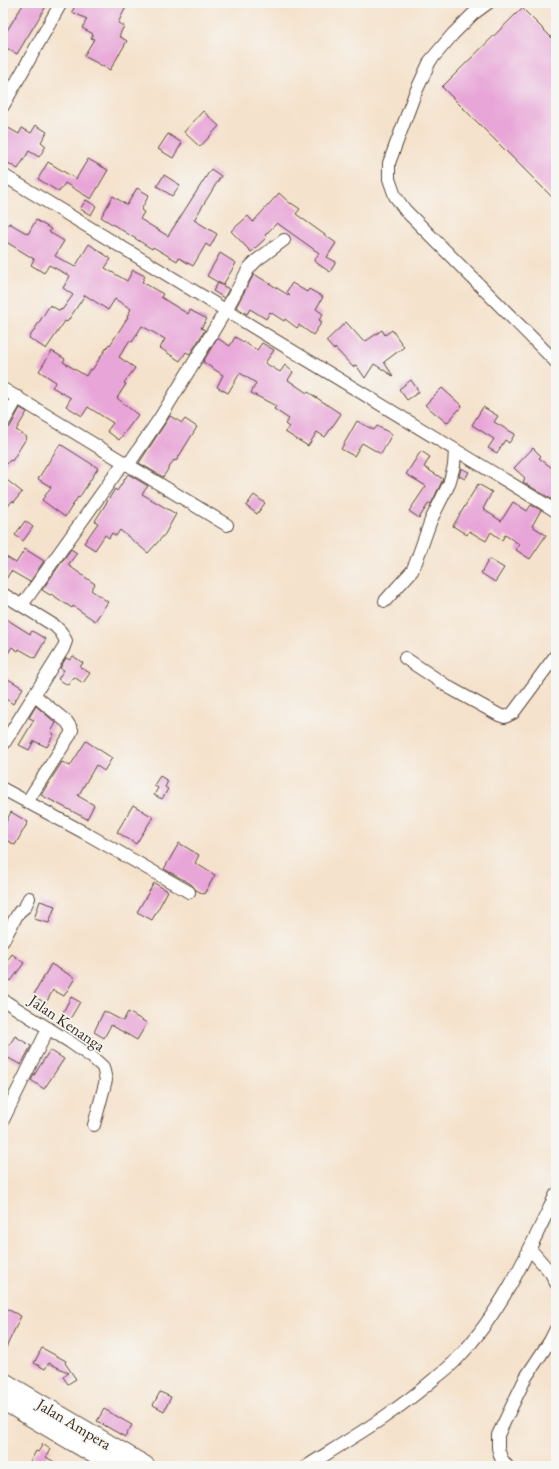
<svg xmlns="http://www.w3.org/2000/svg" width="559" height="1469" viewBox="0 0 559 1469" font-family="'EB Garamond',serif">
	<rect width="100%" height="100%" fill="#f6f6f2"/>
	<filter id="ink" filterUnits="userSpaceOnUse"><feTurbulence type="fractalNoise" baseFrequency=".025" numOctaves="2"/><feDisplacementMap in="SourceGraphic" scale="8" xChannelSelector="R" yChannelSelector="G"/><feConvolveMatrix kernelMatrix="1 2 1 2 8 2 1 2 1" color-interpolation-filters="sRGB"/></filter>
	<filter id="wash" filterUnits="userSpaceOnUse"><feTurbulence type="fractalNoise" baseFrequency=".012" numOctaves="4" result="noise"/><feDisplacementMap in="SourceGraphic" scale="16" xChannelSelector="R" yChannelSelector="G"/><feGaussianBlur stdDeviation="0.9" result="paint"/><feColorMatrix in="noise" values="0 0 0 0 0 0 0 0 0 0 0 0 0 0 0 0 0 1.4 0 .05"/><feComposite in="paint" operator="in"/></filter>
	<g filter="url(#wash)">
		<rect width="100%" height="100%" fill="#f5e2cc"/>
		<g id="blocks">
			<g fill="#e8a6d8">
				<path d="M24 3H48L17 54 3 46V37Z"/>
				<path d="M76 3H128L118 23 124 26 119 36 127 41 110 70 84 56 94 39 91 38 93 34 82 28 87 19 72 12Z"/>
				<path d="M522 8 556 42V201L442 87Z"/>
				<path d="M203 111 219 126 200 147 184 132Z"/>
				<path d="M3 125 19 134 22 128 31 133 36 125 47 132 41 142 46 146 39 157 29 151 18 169 3 160Z"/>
				<path d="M168 134 182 143 173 158 158 149Z"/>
				<path d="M88 159 108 170 91 199 65 183 59 192 38 179 48 162 76 179Z"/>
				<path d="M211 169 221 176 194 220 217 234 210 247 206 244 193 266 179 258 177 261 153 247 152 249 101 217 113 196 127 205 137 188 149 195 141 210 144 212 140 219 168 236Z"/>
				<path d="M164 175 180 185 172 196 157 186Z"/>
				<path d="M279 193 291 204V203L300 209 296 214 336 243 327 257 336 262 330 272 314 261 319 253 277 223 265 235 267 237 251 252 231 231 248 216 253 222Z"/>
				<path d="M86 200 96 206 91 215 80 209Z"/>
				<path d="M36 220 51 229 49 232 64 241 55 256 75 267 89 244 111 259 105 268 127 281 133 270 145 276 142 282 163 294 161 297 170 303 188 314 190 310 207 319 201 328 205 330 190 354 186 352 180 361 160 348 165 339 142 326 132 342 130 340 119 357 135 368 124 383 126 384 117 398 138 415 119 440 107 431 113 423 88 407 82 416 66 406 71 398 52 387 56 382 39 371 52 351 65 359 63 362 86 376 90 369 92 370 109 344 110 345 128 317 127 316 131 309 115 299 108 310 85 295 67 322 65 321 46 349 29 338 50 305 60 311 61 309 62 310 73 295 63 288 70 276 49 265 44 273 31 265 34 259 3 240V233L9 223 28 234Z"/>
				<path d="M220 253 236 263 223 285 207 276Z"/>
				<path d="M254 274 290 296 287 291 292 283 307 292 309 289 323 297 316 309 323 314 319 320 322 322 313 335 299 325 297 328 285 319 284 321 270 312 266 319 250 309 247 314 236 307Z"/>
				<path d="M218 283 229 289 224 298 213 291Z"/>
				<path d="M346 322 363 341 365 340 366 341 382 330 385 335 392 330 404 347 384 362 393 376 374 364 365 378 356 365 353 367 335 348 334 350 326 341Z"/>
				<path d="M235 337 257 350 262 343 274 350 265 363 280 372 285 365 293 372 288 380 307 393 308 392 341 414 325 437 317 432 308 446 285 432 289 427 285 424 289 419 274 409 276 406 251 393 256 383 240 373 228 393 217 387 223 375 203 362 217 338 230 346Z"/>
				<path d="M411 380 419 392 407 400 399 389Z"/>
				<path d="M442 388 462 406 447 423 425 405Z"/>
				<path d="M483 407 498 416 494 422 515 434 509 443 505 440 497 453 488 448 494 439 472 425Z"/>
				<path d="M20 408 27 412 16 430 27 437 12 461 10 460 3 469V431L10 427Z"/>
				<path d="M170 416 182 423 185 419 197 427 176 461 174 460 163 477 139 463Z"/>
				<path d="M357 421 374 430 377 426 392 434 381 454 362 443 354 456 341 449Z"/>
				<path d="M60 444 98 468 79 498 78 497 65 517 42 500 51 487 38 479Z"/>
				<path d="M533 448 541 456 539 458 556 471V502L523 482 525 478 514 468Z"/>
				<path d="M421 451 430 457 424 467 443 479 431 504 429 503 419 518 409 511 426 486 406 474Z"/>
				<path d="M461 468 469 472 465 479 459 476Z"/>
				<path d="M128 474 148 486 142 494 176 514 165 534 148 553 120 530 116 536 112 533 109 538 105 535 95 550 84 543 98 523 95 521 115 489 117 491Z"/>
				<path d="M3 477 22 492 14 502 12 501 3 513Z"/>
				<path d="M478 484 492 492 483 509 501 521 513 502 527 511 531 505 541 510 532 526 546 535 530 559 516 550 519 544 505 535 502 540 491 532 486 541 469 531 467 535 453 526Z"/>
				<path d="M254 495 265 503 257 514 246 506Z"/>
				<path d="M25 521 33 527 23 541 15 535Z"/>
				<path d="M25 549 44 561 30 582 11 571 3 584V555L16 563Z"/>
				<path d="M71 549 77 553 68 565 95 584 91 590 108 602 95 621 73 606 72 608 51 594 50 595 42 590Z"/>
				<path d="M489 559 504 568 495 582 481 573Z"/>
				<path d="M3 617 30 634 32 631 46 639 35 658 19 649 18 651 12 647 3 661Z"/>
				<path d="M73 656 83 663 80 667 90 673 83 683 74 677 68 685 58 679 64 670 60 668 66 658 70 660Z"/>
				<path d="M3 676 23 688 13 704 3 697Z"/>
				<path d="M36 706 56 723 51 732 54 734 47 747 34 741 29 750 19 745 34 720 29 718Z"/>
				<path d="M86 741 112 758 104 771 96 765 78 796 94 805 87 819 41 795 62 762 70 766Z"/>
				<path d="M160 776 168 781 165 787 168 789 162 799 154 795 158 788 154 785Z"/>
				<path d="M133 805 153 817 136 844 117 832Z"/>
				<path d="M11 812 28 822 15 845 3 838V828Z"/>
				<path d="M179 843 199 855 195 863 215 875 204 894 196 890 191 884 164 869Z"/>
				<path d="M154 883 168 891 152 920 137 912Z"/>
				<path d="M40 901 55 906 49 923 34 919Z"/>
				<path d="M12 954 24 963 11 981 3 975V967Z"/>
				<path d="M51 964 75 978 64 996 53 990 46 1003 33 996Z"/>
				<path d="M71 997 80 1002 70 1019 62 1014Z"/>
				<path d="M104 1011 123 1021 128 1012 147 1023 137 1040 111 1025 104 1038 94 1032Z"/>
				<path d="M15 1036 31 1046 21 1065 3 1055Z"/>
				<path d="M50 1050 64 1059 44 1089 31 1080Z"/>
				<path d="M7 1309 21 1316 3 1354V1311L6 1312Z"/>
				<path d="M42 1348 66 1361 65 1363 76 1379 68 1384 63 1377 69 1373 49 1363 45 1369 34 1363Z"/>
				<path d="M160 1392 171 1397 164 1411 153 1405Z"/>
				<path d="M104 1409 132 1425 125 1437 97 1421Z"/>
				<path d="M43 1444 50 1449 46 1457 61 1466H29L31 1463 30 1462 36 1451 38 1452Z"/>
			</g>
		</g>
	</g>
	<g filter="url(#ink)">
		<use href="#blocks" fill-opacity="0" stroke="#574638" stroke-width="1"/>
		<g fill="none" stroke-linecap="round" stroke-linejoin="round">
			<defs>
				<g id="minor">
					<path d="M488 3 473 14 453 34 430 61 414 96 389 163V179L395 196 405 210 556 362"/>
					<path d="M3 106 61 3"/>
					<path d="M3 175 556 511"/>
					<path d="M3 389 227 525"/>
					<path d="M3 423 18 397"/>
					<path d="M128 465 160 418 226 310 249 268 257 260 284 240"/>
					<path d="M3 594 55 626 61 632 66 641 63 649 3 745"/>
					<path d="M385 601 412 571 416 562 431 520 449 484 454 466 455 450"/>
					<path d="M22 605 124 462"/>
					<path d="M405 658 450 688 499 715 505 717 513 713 556 655"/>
					<path d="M3 789 87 834 189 892"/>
					<path d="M27 802 70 735 72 730 67 722 34 695"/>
					<path d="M3 941 16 917 19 912 25 907 29 898"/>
					<path d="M3 1000 70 1042 93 1058 103 1067 106 1080 94 1125"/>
					<path d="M3 1120 48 1029"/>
					<path d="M530 1249 551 1273 556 1283"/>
					<path d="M307 1466C350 1439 395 1413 434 1379 442 1373 450 1367 457 1359 501 1313 529 1251 556 1194"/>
					<path d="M507 1466 501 1458 498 1448V1435L526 1377 550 1341 556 1329"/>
				</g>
				<g id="primary">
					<path d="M3 1382 145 1466"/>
					<path d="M3 1400 115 1466"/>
				</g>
			</defs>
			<use href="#minor" stroke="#574638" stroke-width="14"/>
			<use href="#primary" stroke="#574638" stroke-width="21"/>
			<use href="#minor" stroke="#fff" stroke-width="12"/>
			<use href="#primary" stroke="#fff" stroke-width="19"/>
		</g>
	</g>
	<g text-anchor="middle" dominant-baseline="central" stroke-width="3.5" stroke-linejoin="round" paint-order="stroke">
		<g font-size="16" fill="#3b2a1e" stroke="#f6f6f2">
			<text transform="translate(67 1023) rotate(34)">Jalan Kenanga</text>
			<text transform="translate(74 1424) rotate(31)">Jalan Ampera</text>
		</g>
	</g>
	<rect width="559" height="1469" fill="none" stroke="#f6f6f2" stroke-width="16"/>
</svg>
